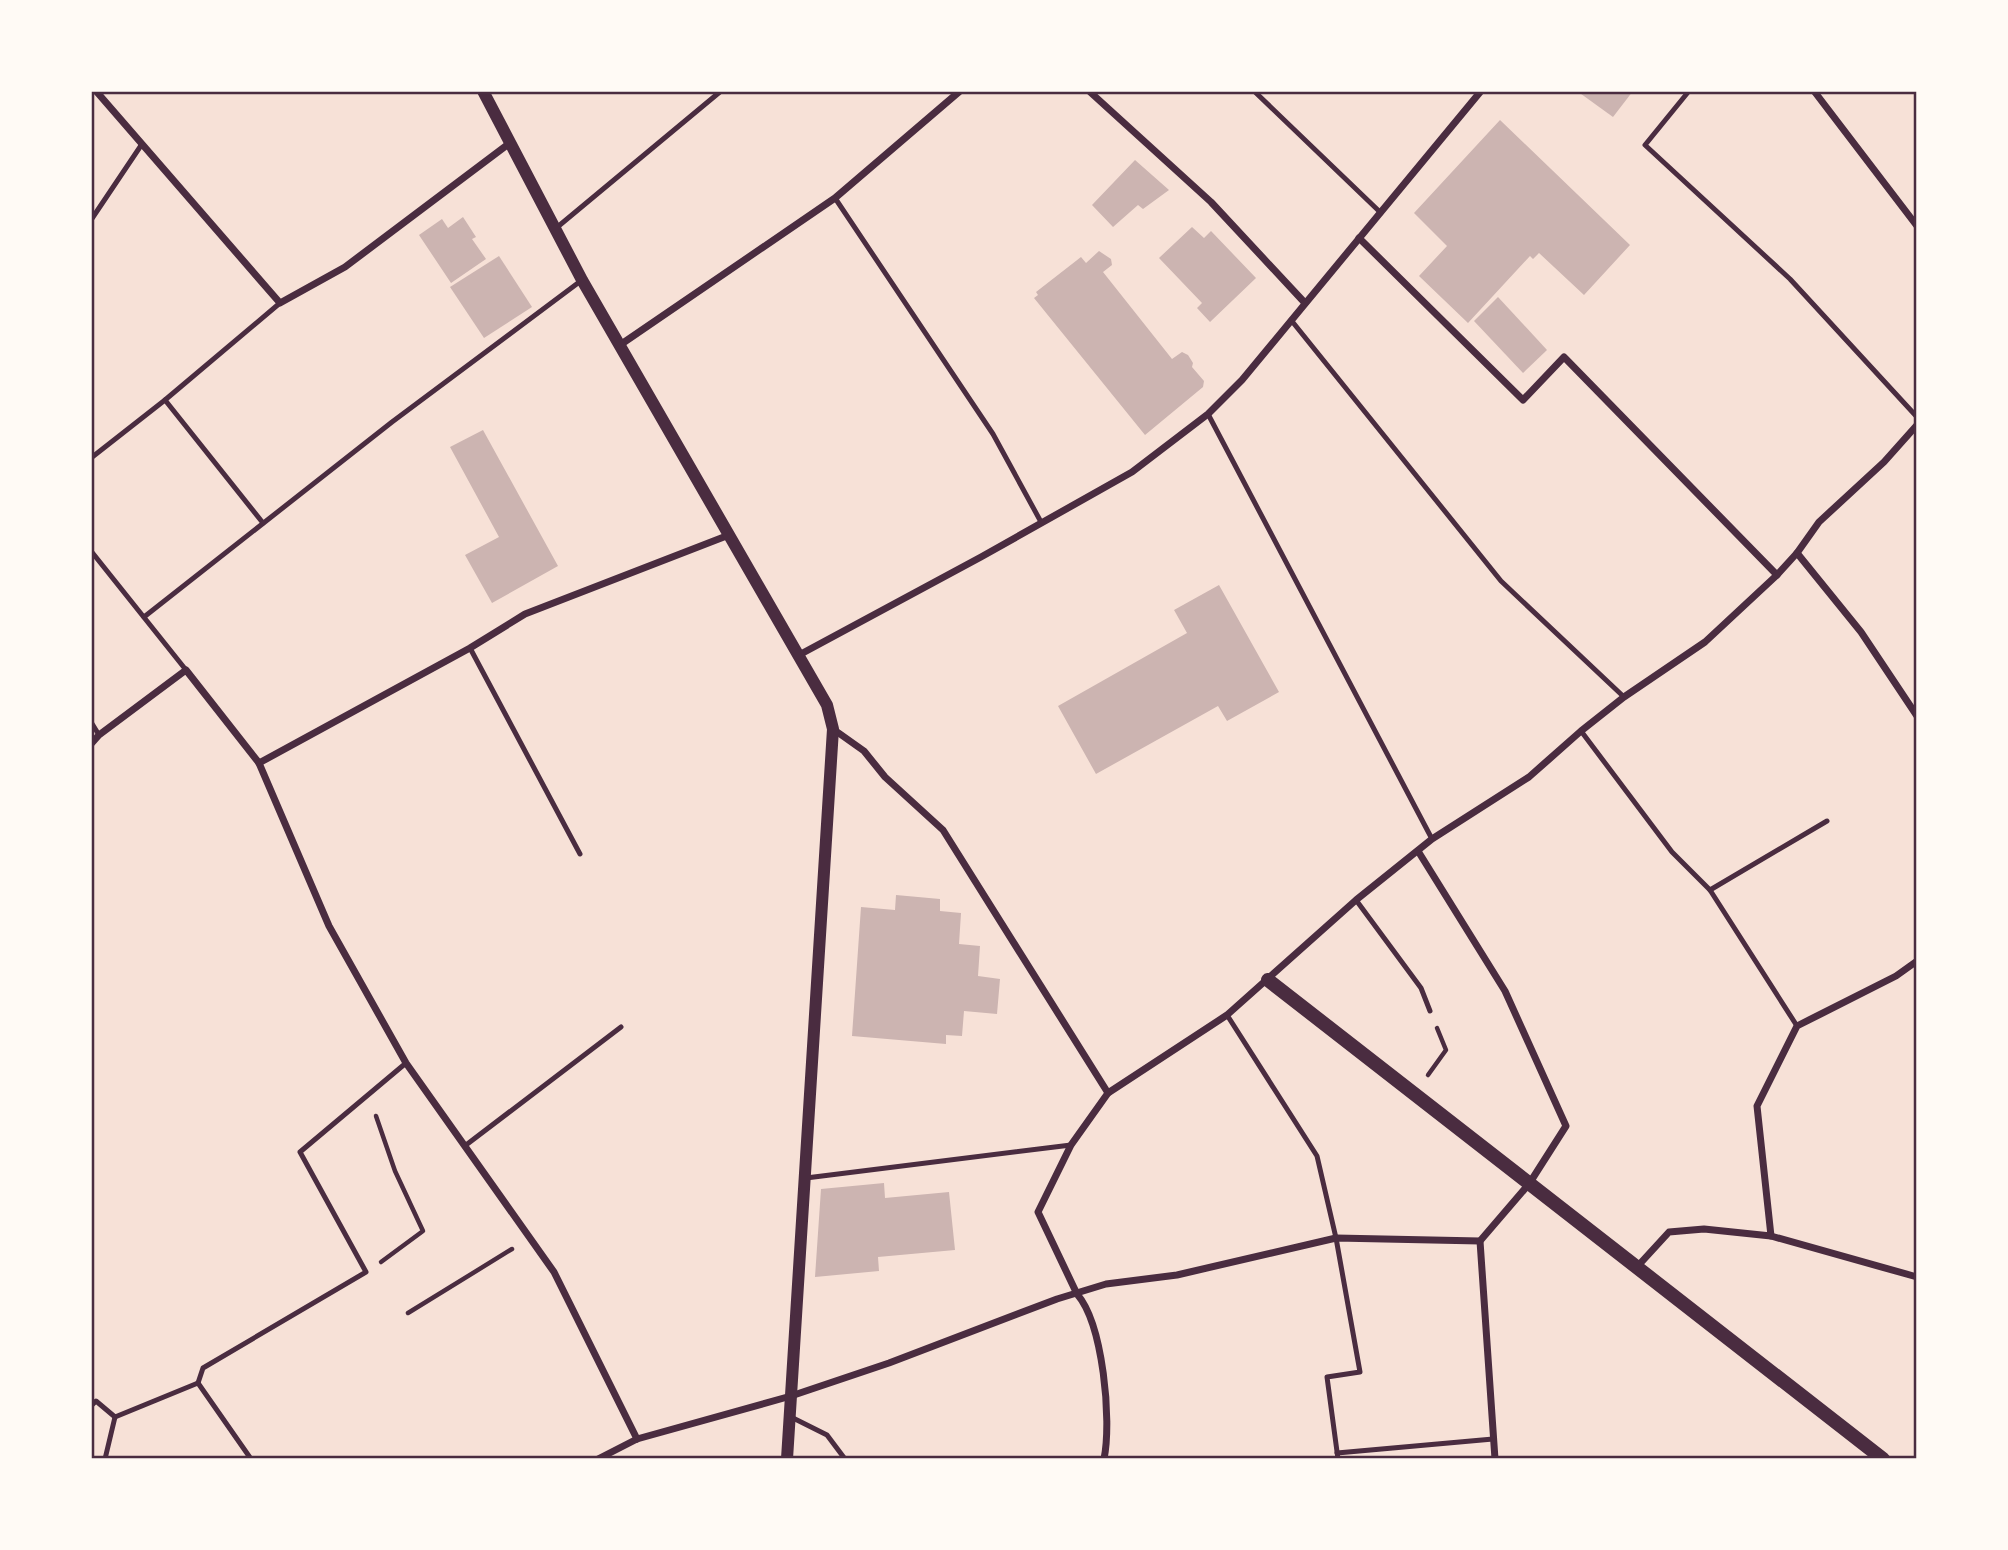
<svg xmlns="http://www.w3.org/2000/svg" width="2008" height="1550" viewBox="0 0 2008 1550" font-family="Poppins,sans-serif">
	<rect width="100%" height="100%" fill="#f7e1d7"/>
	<g fill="#ccb4b1">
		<path d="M1577 91H1633L1613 117Z"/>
		<path d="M1500 120 1630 245 1584 295 1539 253 1533 259 1530 256 1468 323 1419 276 1447 246 1414 213Z"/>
		<path d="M1135 160 1169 190 1143 209 1138 205 1113 227 1092 205Z"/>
		<path d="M463 217 476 237 472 239 486 259 451 283 419 235 442 219 448 228Z"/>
		<path d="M1192 227 1204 238 1211 231 1256 278 1210 322 1197 308 1202 303 1159 258Z"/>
		<path d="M1099 251 1111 259 1112 265 1103 272 1172 359 1182 352 1188 355 1193 363 1192 367 1204 381 1203 387 1145 435 1034 298 1038 295 1036 292 1081 257 1086 263Z"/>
		<path d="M499 256 532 307 484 338 450 287Z"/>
		<path d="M1498 297 1547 350 1523 373 1474 321Z"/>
		<path d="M483 430 558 566 492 603 465 555 499 537 450 447Z"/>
		<path d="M1219 585 1279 692 1227 721 1218 706 1096 774 1058 706 1187 633 1174 610Z"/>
		<path d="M896 895 940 899V911L961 913 959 944 980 946 978 976 1000 979 997 1014 964 1011 962 1036 946 1035V1044L852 1036 861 907 895 910Z"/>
		<path d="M884 1183 885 1198 949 1192 955 1250 878 1257 879 1271 815 1277 821 1189Z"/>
	</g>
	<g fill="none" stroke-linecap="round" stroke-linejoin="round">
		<g stroke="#4a2c40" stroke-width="4.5">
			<path d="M1428 1075 1446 1050 1437 1028"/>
			<path d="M376 1116 395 1171 423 1231 381 1262"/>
			<path d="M408 1313 512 1249"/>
		</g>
		<g stroke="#4a2c40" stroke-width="5">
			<path d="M1254 91 1381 213"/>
			<path d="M1689 91 1645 145 1790 279 1917 417"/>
			<path d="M835 198 993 434 1041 522"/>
			<path d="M91 220 142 144"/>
			<path d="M555 229 721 91"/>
			<path d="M1291 320 1501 581 1624 697"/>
			<path d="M165 400 263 523"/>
			<path d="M1208 414 1432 839"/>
			<path d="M91 458 165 400 280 303"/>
			<path d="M91 551 186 670"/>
			<path d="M144 617 392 422 582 280"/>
			<path d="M470 648 580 854"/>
			<path d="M91 722 99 735"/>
			<path d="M1581 731 1672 852 1710 890 1797 1026"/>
			<path d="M1710 890 1827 821"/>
			<path d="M1356 900 1421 988 1430 1011"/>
			<path d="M1227 1015 1317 1156 1336 1238 1360 1372 1327 1377 1338 1459"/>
			<path d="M466 1145 621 1027"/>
			<path d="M806 1178 1071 1145"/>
			<path d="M198 1383 203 1368 366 1272 300 1152 406 1063"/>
			<path d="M198 1383 251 1459"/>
			<path d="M91 1406 96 1401 115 1417 198 1383"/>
			<path d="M791 1417 827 1435 845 1459"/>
			<path d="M1337 1453 1493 1439"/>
			<path d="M105 1459 115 1417"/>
		</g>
		<g stroke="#4a2c40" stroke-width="7">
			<path d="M96 91 280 303 345 267 511 142"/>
			<path d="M1089 91 1211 202 1305 303"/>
			<path d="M1814 91 1917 226"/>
			<path d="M1359 238 1523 400 1564 357 1777 575"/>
			<path d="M620 345 835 198 960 91"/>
			<path d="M1797 553 1861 632 1917 716"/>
			<path d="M799 655 981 557 1132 472 1208 414 1242 380 1481 91"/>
			<path d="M833 729 864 751 885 777 943 830 1108 1093"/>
			<path d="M91 744 99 735 186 670 259 763 329 926 406 1063 554 1272 637 1439"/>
			<path d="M259 763 470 648 525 614 729 535"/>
			<path d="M1771 1236 1757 1106 1797 1026 1896 976 1917 961"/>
			<path d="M1480 1241 1495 1459"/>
			<path d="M1636 1268 1669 1232 1704 1229 1771 1236 1917 1277"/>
			<path d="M598 1459 637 1439 791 1396 889 1363 1057 1299 1106 1284 1177 1275 1336 1238 1480 1241 1529 1184 1566 1126 1505 991 1418 851"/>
			<path d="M1104 1459C1112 1420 1103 1324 1077 1294L1038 1212 1071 1145 1108 1093 1227 1015 1356 900 1432 839 1529 777 1581 731 1624 697 1705 642 1777 575 1797 553 1819 522 1884 462 1917 425"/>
		</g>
		<path stroke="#4a2c40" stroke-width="12" d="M483 91 582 280 827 705 833 729 787 1459"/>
		<path stroke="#4a2c40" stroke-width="14" d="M1268 980 1883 1459"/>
	</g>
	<rect width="2008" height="1550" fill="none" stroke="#fffaf5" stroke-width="186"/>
	<rect x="93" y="93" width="1822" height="1364" fill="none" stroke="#4a2c40" stroke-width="2.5"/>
</svg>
